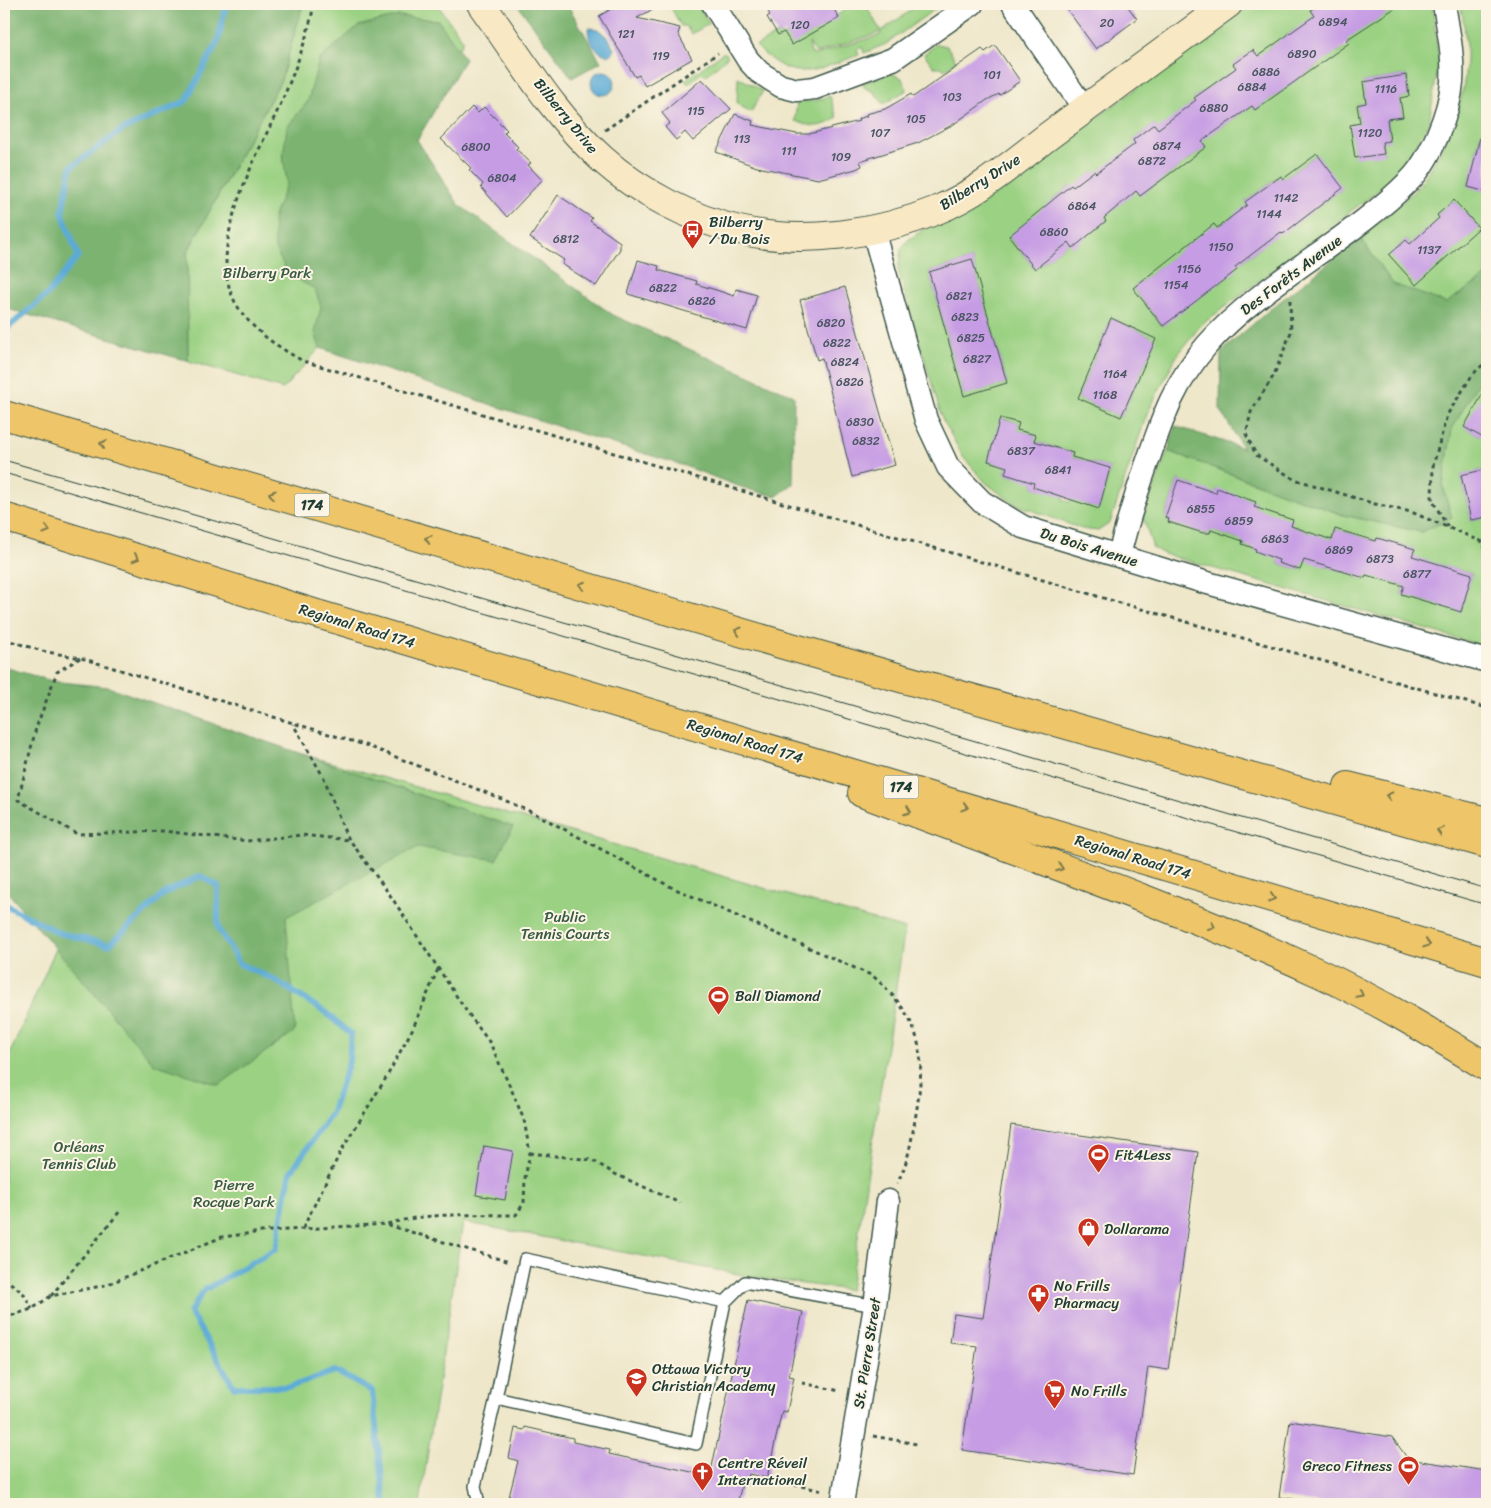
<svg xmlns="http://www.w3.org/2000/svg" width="1491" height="1508" viewBox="0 0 1491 1508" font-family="Sriracha,sans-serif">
	<rect width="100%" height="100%" fill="#fcf5e5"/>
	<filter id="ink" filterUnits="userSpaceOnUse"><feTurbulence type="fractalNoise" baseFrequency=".02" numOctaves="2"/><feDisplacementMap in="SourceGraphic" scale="10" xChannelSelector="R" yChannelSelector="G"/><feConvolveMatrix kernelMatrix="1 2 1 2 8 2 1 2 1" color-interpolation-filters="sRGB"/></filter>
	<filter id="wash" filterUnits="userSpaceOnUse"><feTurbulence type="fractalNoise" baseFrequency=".0096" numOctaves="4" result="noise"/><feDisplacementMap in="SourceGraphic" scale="20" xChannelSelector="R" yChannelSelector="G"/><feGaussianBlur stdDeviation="1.12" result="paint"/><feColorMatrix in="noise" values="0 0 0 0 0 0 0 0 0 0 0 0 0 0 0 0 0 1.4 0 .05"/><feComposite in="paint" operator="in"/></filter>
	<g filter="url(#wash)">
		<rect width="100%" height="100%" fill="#eee7ca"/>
		<g fill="#9bd183" stroke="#5d875c" fill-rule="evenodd">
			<path d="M303 4H437L463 40 320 348 283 389 188 361 187 253 281 80Z"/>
			<path d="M669 4H698L709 24 691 34 686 26H681Z"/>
			<path d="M846 4H865L881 31 920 4H942L886 44 864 53 862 47 857 50 859 55C814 71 794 85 756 46L777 34 786 35 792 44 848 8ZM881 32 880 35 815 55 811 53 809 43 816 53Z"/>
			<path d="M1252 4H1320L1310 10 1338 52 1349 45 1346 39 1401 4H1432L1439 61 1429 122 1407 161 1379 190 1201 325 1176 357 1147 414 1110 523 1098 531 1082 529 1013 503 986 483 963 457 942 418 898 270 901 249 908 240 924 229 997 191ZM1296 29 1321 63 1255 110 1252 106 1217 130 1194 98 1228 74 1239 73 1233 64 1253 50 1259 58 1271 46 1288 41 1285 36ZM1406 75 1409 96 1400 98 1403 117 1387 119 1390 140 1382 142 1384 154 1360 123 1357 105 1366 103 1363 82ZM1184 117 1206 147 1140 196 1118 167C1121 154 1124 149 1137 147L1133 140 1154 124 1159 131ZM1317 154 1342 189 1282 233 1245 202 1280 176 1283 179ZM1094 171 1120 204 1104 218 1106 221 1073 247 1069 242 1035 269 1009 237 1030 219 1056 207 1051 201 1071 185 1077 191 1084 179ZM1234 215 1260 248 1243 261 1233 265 1162 326 1133 288 1214 225 1217 228ZM972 259 1007 383 964 395 929 272ZM1111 318 1150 336 1149 340 1154 343 1121 417 1078 398ZM1001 418 1019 423 1017 430 1035 435 1034 441 1073 453 1072 457 1110 468 1099 508 1086 505 1088 499 1073 495 1070 502 1063 500 1064 496 1033 487 1034 483 1017 469 1015 477 1005 474 1009 460 998 464 988 461Z"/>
			<path d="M1460 4H1487V15H1485C1490 48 1490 88 1482 120L1487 122 1483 136H1480L1476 153 1478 154 1468 186 1487 192V276L1446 303 1393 284 1360 238C1378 222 1398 207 1415 190 1422 183 1427 173 1432 165 1464 115 1474 62 1460 4ZM1454 200 1479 228 1416 284 1390 255 1406 240 1410 244 1439 218 1437 215Z"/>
			<path d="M937 44 947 46 956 61 945 70 941 67H934L924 54Z"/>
			<path d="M724 52 728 56 707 75 701 73 688 84 685 80Z"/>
			<path d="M890 73 902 78 907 90 884 104 874 92 865 88 862 83Z"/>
			<path d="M738 77 763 91 751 112 737 104Z"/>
			<path d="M830 96 837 118C820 129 813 127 795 121L797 101H814Z"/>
			<path d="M1487 373V387L1465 427 1487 440V469L1461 475 1471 520 1487 517V647L1164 554 1153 548 1143 517 1168 451 1343 515 1421 532 1451 518 1443 486 1452 429 1480 378ZM1178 480 1216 494 1217 489 1256 502 1254 507 1291 526 1312 533 1300 570 1278 563 1281 556 1276 558 1242 545 1244 538 1241 536 1239 540 1217 532 1212 528 1209 535 1181 522 1179 527 1168 523 1169 519 1165 517ZM1335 529 1376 541 1378 538 1414 549 1412 557 1472 574 1461 611 1401 594 1404 586 1366 575 1364 580 1356 577 1357 574 1324 566Z"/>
			<path d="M302 754 905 929 850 1290 759 1278 463 1222 420 1504H4V1067L67 923 208 964Z"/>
		</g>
		<g fill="#7cb371" stroke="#4e7852">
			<path d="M4 4H303L281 80 187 252 188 361 4 308Z"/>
			<path d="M517 4H567L601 62 572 78Z"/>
			<path d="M398 16 438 20 465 59 417 140 459 205 613 315 794 396 793 484 777 496C739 490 706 472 669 461 552 426 436 386 320 348L315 333 321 307 315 289 289 275 275 249 273 219 287 182 283 157 287 127 308 101 319 60 358 26Z"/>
			<path d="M1360 238 1393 284 1446 303 1487 276V373L1480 379 1452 429 1443 486 1452 518 1421 532 1343 515 1168 451 1175 426 1243 448 1220 409 1221 352 1268 311Z"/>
			<path d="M4 667 52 681 108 687 513 827 496 860 418 847 286 917 295 1031 219 1085 154 1064 4 888Z"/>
		</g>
		<g fill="#5cabd6" stroke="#3e7485">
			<path d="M588 28 598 29 610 40 614 50 609 56C596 52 588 43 588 28Z"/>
			<circle cx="603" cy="83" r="12"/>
		</g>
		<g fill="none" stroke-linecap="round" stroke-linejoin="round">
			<g stroke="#5cabd6" stroke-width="6">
				<path d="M4 331 48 294 78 256 62 212 71 167 122 130 186 101 218 41 226 4"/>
				<path d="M4 904 59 933 109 945 165 893 200 876 218 886V928L240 964 273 979 325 1012 351 1034 349 1062 331 1114 290 1173 276 1249 204 1290 190 1312 234 1387H290L335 1371 372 1391 385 1504"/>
			</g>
		</g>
		<g id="blocks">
			<g fill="#c69ce4">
				<path d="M620 4H662L637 18 680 28 678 34 692 59 645 86 639 75 635 77 599 16Z"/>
				<path d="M764 4H831L839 18 792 45 784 32 778 35 767 17 770 15Z"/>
				<path d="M1063 4H1126L1137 19 1096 49Z"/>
				<path d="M1320 4H1401L1346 40 1349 43 1255 110 1252 106 1202 141 1206 147 1140 196 1136 191 1104 218 1106 221 1073 248 1069 242 1035 269 1009 236 1071 185 1073 187 1094 171 1096 173 1135 144 1133 140 1154 124 1158 129 1196 100 1194 98 1236 68 1233 64 1253 50 1258 56 1314 16 1310 10Z"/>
				<path d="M995 45 1020 81 1000 95 999 94 987 100 954 124 918 143 860 161 862 166 856 169 818 179 757 167 716 152 735 114 753 121 752 125 797 134H809L859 121 858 119 867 116 866 114 885 109 911 94 913 97 982 49 985 52Z"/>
				<path d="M1406 75 1409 96 1400 98 1403 117 1387 119 1390 141 1382 142 1384 154 1355 158 1350 125 1360 123 1357 105 1366 103 1363 82Z"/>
				<path d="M702 79 731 109 693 141 685 132 676 140 665 127 670 123 662 113Z"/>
				<path d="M472 107 478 113 484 107 507 130 504 133 518 147 516 149 531 163 528 165 542 180 507 217 481 187 483 184 469 170 471 168 441 139Z"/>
				<path d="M1481 133H1487V192L1468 187Z"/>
				<path d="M1317 154 1343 188 1283 234 1281 232 1235 267 1237 270 1163 326 1133 288 1214 224 1217 228 1247 205 1245 202 1281 176 1283 179Z"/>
				<path d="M558 195 592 218 590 221 620 242V249L596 286 562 264 564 260 530 238Z"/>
				<path d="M1454 200 1479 228 1416 285 1389 255 1406 240 1410 244 1439 218 1437 215Z"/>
				<path d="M972 259 1007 383 964 396 929 272Z"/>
				<path d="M638 260 659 266 658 270 697 281 696 284 716 290 734 296 736 289 757 295 747 330 628 294Z"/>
				<path d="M845 287 895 465 852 477 822 358 817 360 800 300Z"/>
				<path d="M1111 318 1156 339 1121 417 1078 398Z"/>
				<path d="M1487 386V440L1464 427Z"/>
				<path d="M1000 418 1019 423 1017 430 1036 435 1034 441 1073 453 1072 457 1110 468 1099 509 1033 487 1034 483 1005 474 1007 467 988 461Z"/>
				<path d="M1487 469V517L1471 520 1461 475Z"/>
				<path d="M1178 480 1216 493 1217 488 1256 502 1254 507 1293 520 1291 526 1332 540 1335 529 1376 541 1377 538 1415 549 1412 556 1472 574 1461 612 1401 594 1404 586 1366 575 1365 578 1304 560 1300 570 1278 563 1279 560 1255 551 1256 549 1242 544 1243 541 1211 530 1210 533H1203L1168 522 1169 519 1165 518Z"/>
				<path d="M1011 1125 1198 1152 1168 1370 1148 1367 1133 1475 962 1450 977 1346 950 1343 954 1314 983 1318Z"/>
				<path d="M484 1146 513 1151 505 1200 476 1195Z"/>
				<path d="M748 1300 803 1312 789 1376 794 1377 787 1412 782 1411 767 1478 749 1474 747 1485 742 1484 737 1504H540L509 1497 518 1461 509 1458 515 1428 524 1430 525 1427 573 1438V1442L610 1450 609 1454 710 1476Z"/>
				<path d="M1290 1421 1392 1437 1408 1459 1487 1471V1504H1327L1279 1497Z"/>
			</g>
		</g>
	</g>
	<g filter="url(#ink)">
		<use href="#blocks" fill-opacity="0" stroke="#3e564a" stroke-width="1"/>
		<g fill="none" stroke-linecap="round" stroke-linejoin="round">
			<defs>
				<g id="lane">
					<path d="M725 1302 525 1259 496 1398 696 1444 725 1302 745 1282 875 1306"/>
					<path d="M479 1504 475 1486 496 1398"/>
				</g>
				<g id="street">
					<path d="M713 4 748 60 759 72 781 86 797 90 815 88 893 59 972 4"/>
					<path d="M1013 4 1085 110"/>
					<path d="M873 230 926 420 948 467 982 502 1023 527 1204 582 1487 661"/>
					<path d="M1119 556C1126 526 1135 498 1145 469 1162 420 1172 386 1207 345 1262 282 1350 241 1409 181 1430 161 1450 111 1452 82 1454 56 1448 30 1444 4"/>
					<path d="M842 1504 875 1306 888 1201"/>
				</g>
				<path id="secondary" d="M481 4C518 55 555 117 602 159 639 192 691 219 739 230 801 245 879 234 937 210 979 193 1015 161 1051 134 1110 90 1169 47 1228 4"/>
				<g id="highway">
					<path d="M4 415 784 645 1487 844"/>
					<path d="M4 517 314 613 1487 962"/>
					<path d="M1348 786 1487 821"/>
					<path d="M862 793C1015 851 1170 904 1319 973 1377 1000 1432 1033 1487 1067"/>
				</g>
			</defs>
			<use href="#lane" stroke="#3e564a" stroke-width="14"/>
			<use href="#street" stroke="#3e564a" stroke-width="25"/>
			<use href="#secondary" stroke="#3e564a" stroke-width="30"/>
			<use href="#highway" stroke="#3e564a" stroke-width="30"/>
			<g stroke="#3e564a" stroke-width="3" stroke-dasharray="4 4" stroke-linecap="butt">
				<path d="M314 4C308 37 295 70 282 101 258 154 205 245 235 302 250 329 276 346 303 361L1117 602 1487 708"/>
				<path d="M605 130 718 53"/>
				<path d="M1290 300 1291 332 1274 375 1251 412 1246 434 1256 455 1294 479 1375 504 1411 512 1483 542 1487 553"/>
				<path d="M1448 527 1432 500 1433 466 1447 415 1473 374 1487 361"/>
				<path d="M4 639 42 651 81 658 368 746 497 797 536 814 671 887 873 976C925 1022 926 1056 915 1120 911 1142 908 1164 897 1183"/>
				<path d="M80 658 57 672 36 728 18 800 77 834 163 831 247 841 301 835 350 840"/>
				<path d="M530 1153 592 1160 615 1174 680 1203"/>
				<path d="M388 1225 509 1262"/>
				<path d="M303 1228 341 1151 386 1078 413 1028 438 969"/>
				<path d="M4 1278 23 1293 32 1309"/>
				<path d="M51 1296 120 1211"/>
				<path d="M4 1318 32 1309 51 1296 106 1285 222 1237 270 1231 387 1224C429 1212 472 1215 516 1215L524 1203 525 1178 530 1153 524 1120 512 1091 490 1043 465 1009 390 895 346 835 324 778 293 724"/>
				<path d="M802 1383 840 1391"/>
				<path d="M873 1436 917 1444"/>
				<path d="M778 1481 823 1491"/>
			</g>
			<use href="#lane" stroke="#fff" stroke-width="11"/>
			<use href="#street" stroke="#fff" stroke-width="22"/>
			<use href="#secondary" stroke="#f8e8c3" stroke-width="28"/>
			<use href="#highway" stroke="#eec569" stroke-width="28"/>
			<g stroke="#1f3d34" stroke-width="1">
				<path d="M4 460 1487 889"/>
				<path d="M4 473 1487 905"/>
			</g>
		</g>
		<defs><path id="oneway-chevron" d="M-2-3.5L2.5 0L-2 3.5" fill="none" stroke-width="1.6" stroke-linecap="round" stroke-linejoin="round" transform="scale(1.25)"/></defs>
		<g stroke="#7c7a4c">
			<use href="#oneway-chevron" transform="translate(103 444) rotate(-163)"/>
			<use href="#oneway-chevron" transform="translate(272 494) rotate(-164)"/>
			<use href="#oneway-chevron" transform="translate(47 530) rotate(17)"/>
			<use href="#oneway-chevron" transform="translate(428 539) rotate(-164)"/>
			<use href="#oneway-chevron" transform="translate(136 558) rotate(17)"/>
			<use href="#oneway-chevron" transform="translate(582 585) rotate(-164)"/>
			<use href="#oneway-chevron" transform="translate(738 631) rotate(-164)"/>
			<use href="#oneway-chevron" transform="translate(1389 796) rotate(-166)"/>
			<use href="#oneway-chevron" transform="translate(965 807) rotate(17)"/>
			<use href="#oneway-chevron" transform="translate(908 811) rotate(21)"/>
			<use href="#oneway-chevron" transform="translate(1440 831) rotate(-164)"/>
			<use href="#oneway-chevron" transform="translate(1060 868) rotate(20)"/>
			<use href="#oneway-chevron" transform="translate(1272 898) rotate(17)"/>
			<use href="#oneway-chevron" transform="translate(1212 926) rotate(24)"/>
			<use href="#oneway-chevron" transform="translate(1427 944) rotate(17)"/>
			<use href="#oneway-chevron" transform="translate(1360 994) rotate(27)"/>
		</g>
	</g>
	<defs>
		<symbol id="bus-pin" viewBox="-11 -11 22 30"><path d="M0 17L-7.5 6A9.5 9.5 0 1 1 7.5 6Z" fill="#c8321e" stroke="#fcf5e5"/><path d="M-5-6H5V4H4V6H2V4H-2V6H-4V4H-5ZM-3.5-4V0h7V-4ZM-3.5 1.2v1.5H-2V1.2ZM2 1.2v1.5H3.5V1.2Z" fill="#fff"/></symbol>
		<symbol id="stadium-pin" viewBox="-11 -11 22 30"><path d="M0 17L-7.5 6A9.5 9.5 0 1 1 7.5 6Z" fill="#c8321e" stroke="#fcf5e5"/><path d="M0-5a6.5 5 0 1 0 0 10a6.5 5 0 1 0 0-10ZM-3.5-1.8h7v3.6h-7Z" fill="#fff"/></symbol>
		<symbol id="shop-pin" viewBox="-11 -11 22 30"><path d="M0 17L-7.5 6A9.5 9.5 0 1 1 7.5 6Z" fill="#c8321e" stroke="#fcf5e5"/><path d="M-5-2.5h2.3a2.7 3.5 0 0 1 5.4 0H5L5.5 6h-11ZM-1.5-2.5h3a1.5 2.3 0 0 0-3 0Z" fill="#fff"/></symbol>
		<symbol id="pharmacy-pin" viewBox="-11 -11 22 30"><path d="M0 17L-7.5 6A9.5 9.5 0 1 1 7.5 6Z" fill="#c8321e" stroke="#fcf5e5"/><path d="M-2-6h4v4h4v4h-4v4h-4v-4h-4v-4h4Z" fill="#fff"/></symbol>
		<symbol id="school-pin" viewBox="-11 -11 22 30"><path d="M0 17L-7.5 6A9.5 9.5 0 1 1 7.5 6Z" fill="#c8321e" stroke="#fcf5e5"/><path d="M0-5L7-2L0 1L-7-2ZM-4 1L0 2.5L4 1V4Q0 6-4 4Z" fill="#fff"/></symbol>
		<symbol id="supermarket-pin" viewBox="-11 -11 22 30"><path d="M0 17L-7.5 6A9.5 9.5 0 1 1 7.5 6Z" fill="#c8321e" stroke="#fcf5e5"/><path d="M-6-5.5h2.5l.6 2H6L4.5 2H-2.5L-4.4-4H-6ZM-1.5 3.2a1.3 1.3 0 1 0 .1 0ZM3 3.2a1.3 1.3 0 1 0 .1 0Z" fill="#fff"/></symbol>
		<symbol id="church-pin" viewBox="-11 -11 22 30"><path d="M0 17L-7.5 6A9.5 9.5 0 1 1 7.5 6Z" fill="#c8321e" stroke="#fcf5e5"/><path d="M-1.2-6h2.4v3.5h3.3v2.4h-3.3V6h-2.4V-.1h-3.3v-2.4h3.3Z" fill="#fff"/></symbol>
	</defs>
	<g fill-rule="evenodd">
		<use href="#bus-pin" x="680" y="218" width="25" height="34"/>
		<use href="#stadium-pin" x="706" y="984" width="25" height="34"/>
		<use href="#stadium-pin" x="1086" y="1142" width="25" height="34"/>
		<use href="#shop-pin" x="1076" y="1216" width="25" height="34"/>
		<use href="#pharmacy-pin" x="1026" y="1282" width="25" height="34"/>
		<use href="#school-pin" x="624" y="1366" width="25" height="34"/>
		<use href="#supermarket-pin" x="1042" y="1378" width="25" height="34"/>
		<use href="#stadium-pin" x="1396" y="1454" width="25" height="34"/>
		<use href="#church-pin" x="690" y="1460" width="25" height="34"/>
	</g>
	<g text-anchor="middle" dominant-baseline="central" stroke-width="4" stroke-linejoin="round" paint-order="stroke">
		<g font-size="12" fill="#495560">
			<text x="1333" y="22">6894</text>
			<text x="1107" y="23">20</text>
			<text x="800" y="25">120</text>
			<text x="626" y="34">121</text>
			<text x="1302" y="54">6890</text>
			<text x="661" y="56">119</text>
			<text x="1266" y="72">6886</text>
			<text x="992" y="75">101</text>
			<text x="1252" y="87">6884</text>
			<text x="1386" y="89">1116</text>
			<text x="952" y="97">103</text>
			<text x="1214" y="108">6880</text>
			<text x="696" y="111">115</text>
			<text x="916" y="119">105</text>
			<text x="880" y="133">107</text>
			<text x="1370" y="133">1120</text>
			<text x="742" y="139">113</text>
			<text x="1167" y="146">6874</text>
			<text x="476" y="147">6800</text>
			<text x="789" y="151">111</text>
			<text x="841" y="157">109</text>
			<text x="1152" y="161">6872</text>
			<text x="502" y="178">6804</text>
			<text x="1286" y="198">1142</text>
			<text x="1082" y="206">6864</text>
			<text x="1269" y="214">1144</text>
			<text x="1054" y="232">6860</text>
			<text x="566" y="239">6812</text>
			<text x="1221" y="247">1150</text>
			<text x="1429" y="250">1137</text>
			<text x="1189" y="269">1156</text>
			<text x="1176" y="285">1154</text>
			<text x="663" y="288">6822</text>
			<text x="959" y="296">6821</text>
			<text x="702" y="301">6826</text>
			<text x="965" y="317">6823</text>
			<text x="831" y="323">6820</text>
			<text x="971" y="338">6825</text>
			<text x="837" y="343">6822</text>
			<text x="977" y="359">6827</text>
			<text x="845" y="362">6824</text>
			<text x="1115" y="374">1164</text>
			<text x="850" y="382">6826</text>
			<text x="1105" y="395">1168</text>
			<text x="860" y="422">6830</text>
			<text x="866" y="441">6832</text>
			<text x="1021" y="451">6837</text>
			<text x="1058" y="470">6841</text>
			<text x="1201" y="509">6855</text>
			<text x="1239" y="521">6859</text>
			<text x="1275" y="539">6863</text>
			<text x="1339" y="550">6869</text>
			<text x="1380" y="559">6873</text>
			<text x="1417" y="574">6877</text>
		</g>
		<g fill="#fcf5e5" stroke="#617469" stroke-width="1">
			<rect x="294.5" y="493.5" width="35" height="23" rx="4"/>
			<rect x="883.5" y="775.5" width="35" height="23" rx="4"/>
		</g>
		<g font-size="14" font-weight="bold" fill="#1f3d34">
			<text x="312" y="505">174</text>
			<text x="901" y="787">174</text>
		</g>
		<g font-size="15" fill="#1f3d34" stroke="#fcf5e5">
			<text transform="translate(566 116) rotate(51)">Bilberry Drive</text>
			<text transform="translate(980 182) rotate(-32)">Bilberry Drive</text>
			<text transform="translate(1291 275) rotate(-37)">Des Forêts Avenue</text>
			<text transform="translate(1089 547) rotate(17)">Du Bois Avenue</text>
			<text transform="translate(357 626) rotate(17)">Regional Road 174</text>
			<text transform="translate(745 741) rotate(17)">Regional Road 174</text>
			<text transform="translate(1133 857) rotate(17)">Regional Road 174</text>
			<text transform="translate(867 1353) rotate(-81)">St. Pierre Street</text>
		</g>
		<g font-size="15" fill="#1f3d34" stroke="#fcf5e5" text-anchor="start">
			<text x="709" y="222">Bilberry<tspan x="709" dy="17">/ Du Bois</tspan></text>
			<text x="735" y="996">Ball Diamond</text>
			<text x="1115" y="1155">Fit4Less</text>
			<text x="1104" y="1229">Dollarama</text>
			<text x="1054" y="1286">No Frills<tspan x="1054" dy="17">Pharmacy</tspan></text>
			<text x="652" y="1369">Ottawa Victory<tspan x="652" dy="17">Christian Academy</tspan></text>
			<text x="1071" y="1391">No Frills</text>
			<text x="718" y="1463">Centre Réveil<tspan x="718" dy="17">International</tspan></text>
			<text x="1392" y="1466" text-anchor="end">Greco Fitness</text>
		</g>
		<g font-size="15" fill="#385b44" stroke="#fcf5e5">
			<text x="267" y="273">Bilberry Park</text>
			<text x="565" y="917">Public<tspan x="565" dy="17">Tennis Courts</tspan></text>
			<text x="79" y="1147">Orléans<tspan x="79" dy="17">Tennis Club</tspan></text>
			<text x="234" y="1185">Pierre<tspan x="234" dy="17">Rocque Park</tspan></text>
		</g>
	</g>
	<rect width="1491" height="1508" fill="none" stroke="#fcf5e5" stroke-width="20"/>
</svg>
